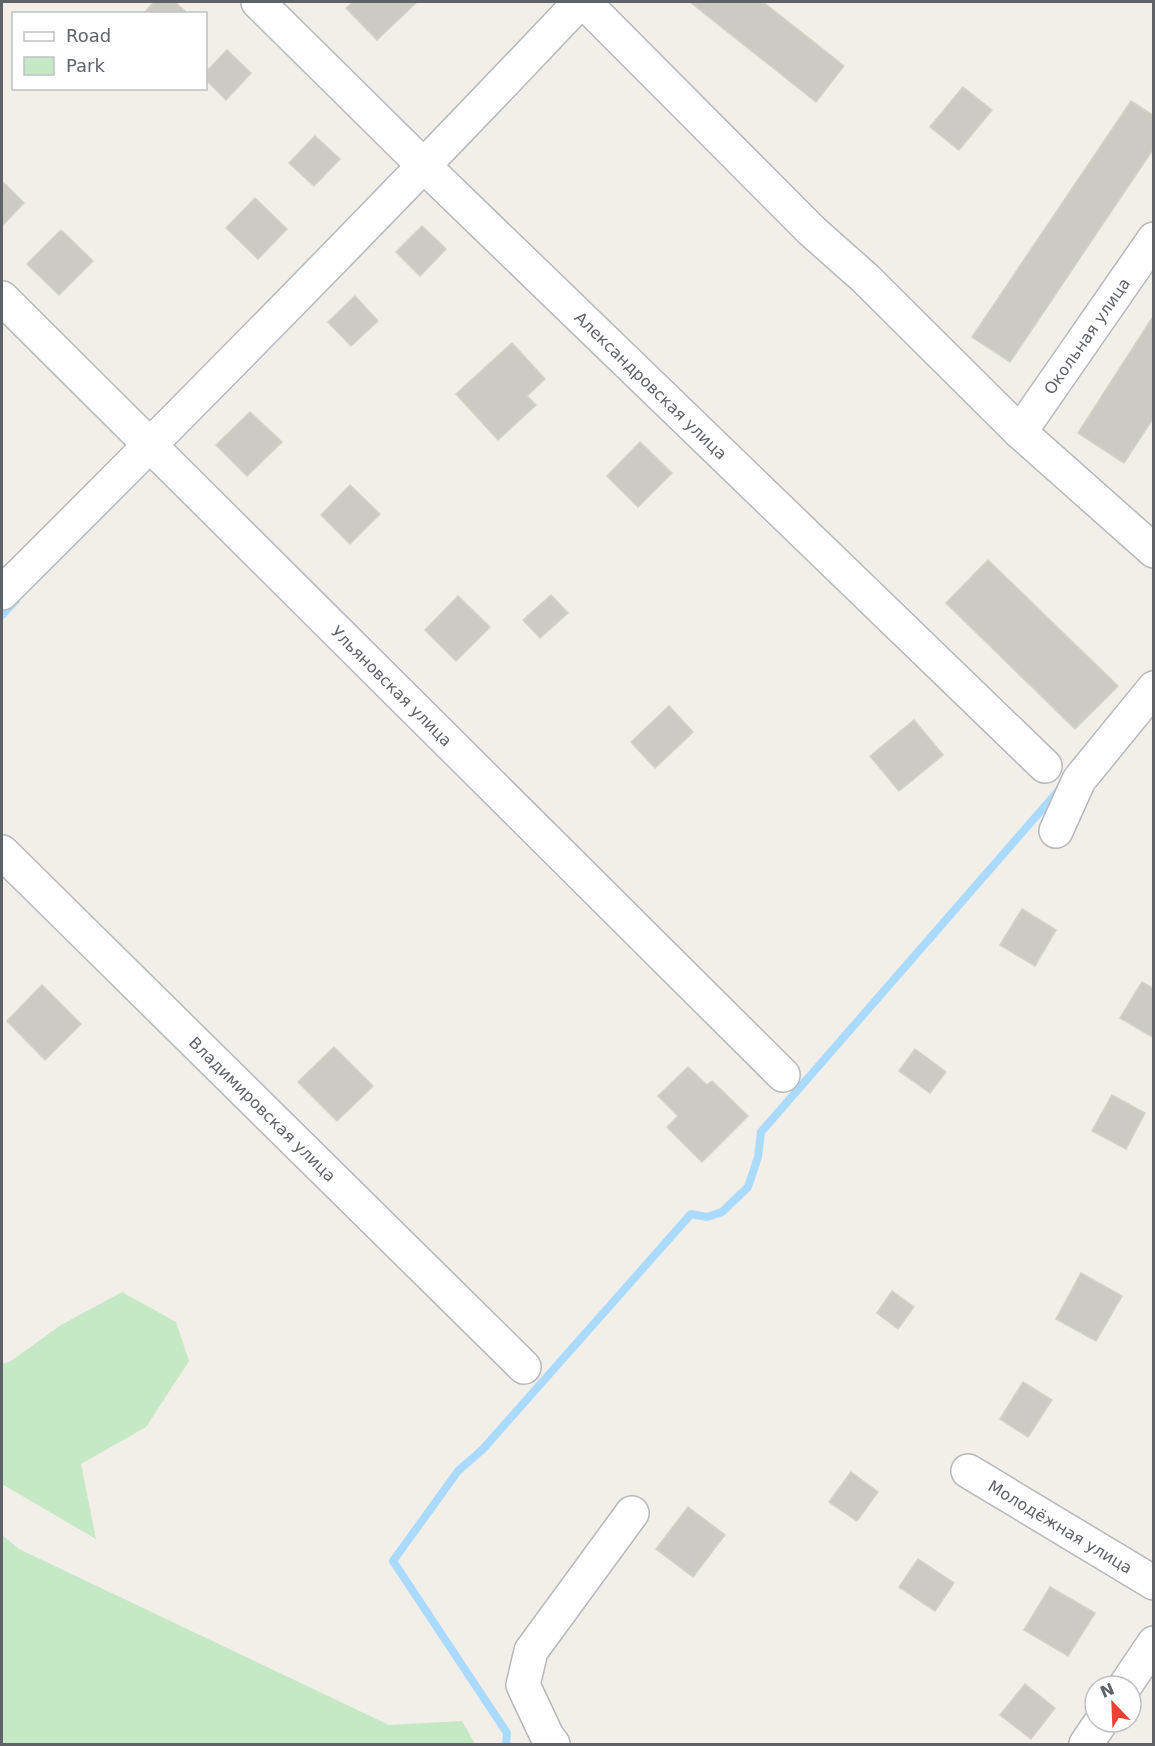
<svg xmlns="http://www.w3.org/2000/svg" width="1155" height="1746" viewBox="0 0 1155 1746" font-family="'DejaVu Sans',sans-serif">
	<rect width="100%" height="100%" fill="#f1efe8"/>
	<g fill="#c5e8c5">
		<path d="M122 1292 176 1322 189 1361 146 1427 81 1464 96 1539 2 1484V1364L11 1361 61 1325Z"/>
		<path d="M2 1535 19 1549 389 1725 462 1721 475 1744H2Z"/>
	</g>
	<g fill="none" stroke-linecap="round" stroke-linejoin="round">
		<g stroke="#aadaff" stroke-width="8">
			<path d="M2 615 16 600"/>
			<path d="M506 1744 507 1733 393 1561 458 1471 483 1449 691 1214 707 1217 722 1212 748 1187 758 1157 761 1132 1060 789"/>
		</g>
	</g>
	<g fill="#cccac5" stroke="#d6d1c6" stroke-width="1.5">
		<path d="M154 2H175L188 14H143Z"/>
		<path d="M353 2H417L377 40 346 8Z"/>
		<path d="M690 2H763L844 66 816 102Z"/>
		<path d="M227 50 251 73 226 100 206 80V72Z"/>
		<path d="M963 87 992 110 959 150 930 127Z"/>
		<path d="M1131 101 1154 116V148L1010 362 972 337Z"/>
		<path d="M315 136 340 159 314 186 289 163Z"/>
		<path d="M2 181 24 203 2 226Z"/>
		<path d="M255 198 287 229 258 259 226 228Z"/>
		<path d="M422 226 446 249 420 276 396 252Z"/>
		<path d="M61 230 93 261 59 295 27 264Z"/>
		<path d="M355 296 378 321 351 346 328 322Z"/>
		<path d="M1154 315V417L1124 463 1078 433Z"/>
		<path d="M512 343 545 379 527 396 536 405 498 440 456 394Z"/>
		<path d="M250 412 282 442 247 476 216 445Z"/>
		<path d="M640 442 672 473 638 507 607 476Z"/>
		<path d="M350 485 380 514 350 544 321 515Z"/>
		<path d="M988 560 1118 686 1075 729 946 603Z"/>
		<path d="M551 595 568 613 540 638 523 620Z"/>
		<path d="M458 596 490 627 456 661 425 630Z"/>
		<path d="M669 706 693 732 655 768 631 742Z"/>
		<path d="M914 720 943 755 899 791 870 756Z"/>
		<path d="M1022 909 1056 930 1035 966 1000 945Z"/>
		<path d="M1142 982 1154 989V1038L1120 1018Z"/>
		<path d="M42 985 81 1024 45 1060 7 1021Z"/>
		<path d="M334 1047 373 1086 337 1121 298 1082Z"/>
		<path d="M915 1049 946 1072 930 1093 899 1071Z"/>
		<path d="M688 1067 707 1085 712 1081 748 1116 702 1162 667 1127 678 1116 658 1096Z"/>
		<path d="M1112 1095 1145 1113 1126 1149 1092 1131Z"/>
		<path d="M1081 1273 1122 1296 1096 1341 1056 1319Z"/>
		<path d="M892 1291 914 1307 898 1329 877 1313Z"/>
		<path d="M1023 1382 1052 1400 1028 1437 1000 1419Z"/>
		<path d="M851 1472 878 1492 857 1521 829 1502Z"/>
		<path d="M688 1507 725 1535 693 1577 656 1549Z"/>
		<path d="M918 1559 954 1583 935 1611 899 1587Z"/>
		<path d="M1050 1587 1095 1613 1068 1656 1024 1630Z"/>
		<path d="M1025 1684 1055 1708 1031 1739 1000 1715Z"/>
	</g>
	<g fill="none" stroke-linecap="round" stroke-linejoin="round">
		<defs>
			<g id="minor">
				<path id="s1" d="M258 2 424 166 1045 766"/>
				<path d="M584 2 812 231 865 278 1020 432 1154 551"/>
				<path id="s2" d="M2 298 783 1075"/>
				<path id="s3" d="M1020 432 1154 239"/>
				<path d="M2 593C197 399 391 202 580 2"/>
				<path d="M1056 831 1079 780 1154 688"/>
				<path id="s4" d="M2 852 524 1367"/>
				<path id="s5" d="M968 1471 1154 1583"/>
				<path d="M1125 1686 1154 1643"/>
				<path d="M553 1744 547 1736 523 1685 531 1651 632 1513"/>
				<path d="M1086 1744 1101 1722"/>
			</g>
		</defs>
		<use href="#minor" stroke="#b5b8bc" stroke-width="36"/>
		<use href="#minor" stroke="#fff" stroke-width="33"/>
	</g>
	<g text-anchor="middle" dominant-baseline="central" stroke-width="4.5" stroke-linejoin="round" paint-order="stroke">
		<g font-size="16" fill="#5f6368" stroke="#fff">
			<text stroke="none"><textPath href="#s3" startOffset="117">Окольная улица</textPath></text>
			<text stroke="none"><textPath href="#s1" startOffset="549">Александровская улица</textPath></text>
			<text stroke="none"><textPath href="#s2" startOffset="550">Ульяновская улица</textPath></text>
			<text stroke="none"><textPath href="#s4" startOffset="366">Владимировская улица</textPath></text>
			<text stroke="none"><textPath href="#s5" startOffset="108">Молодёжная улица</textPath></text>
		</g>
	</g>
	<rect width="1155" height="1746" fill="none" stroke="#5f6368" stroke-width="6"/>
	<rect x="12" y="12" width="195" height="78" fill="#ffffff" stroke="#bfc1c3" stroke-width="1.5"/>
	<rect x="24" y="32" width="30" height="9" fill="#ffffff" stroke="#bfc1c3" stroke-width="1.5"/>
	<text x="66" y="42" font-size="18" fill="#5f6368">Road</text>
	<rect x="24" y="57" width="30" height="18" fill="#c5e8c5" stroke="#bfc1c3" stroke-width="1.5"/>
	<text x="66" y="72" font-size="18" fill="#5f6368">Park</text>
	<g transform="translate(1113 1704) rotate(337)"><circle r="28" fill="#ffffff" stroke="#bfc1c3" stroke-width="1.5"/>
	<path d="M0-4.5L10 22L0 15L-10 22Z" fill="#ea4335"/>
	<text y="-9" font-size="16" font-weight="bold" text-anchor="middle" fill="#5f6368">N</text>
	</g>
</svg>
